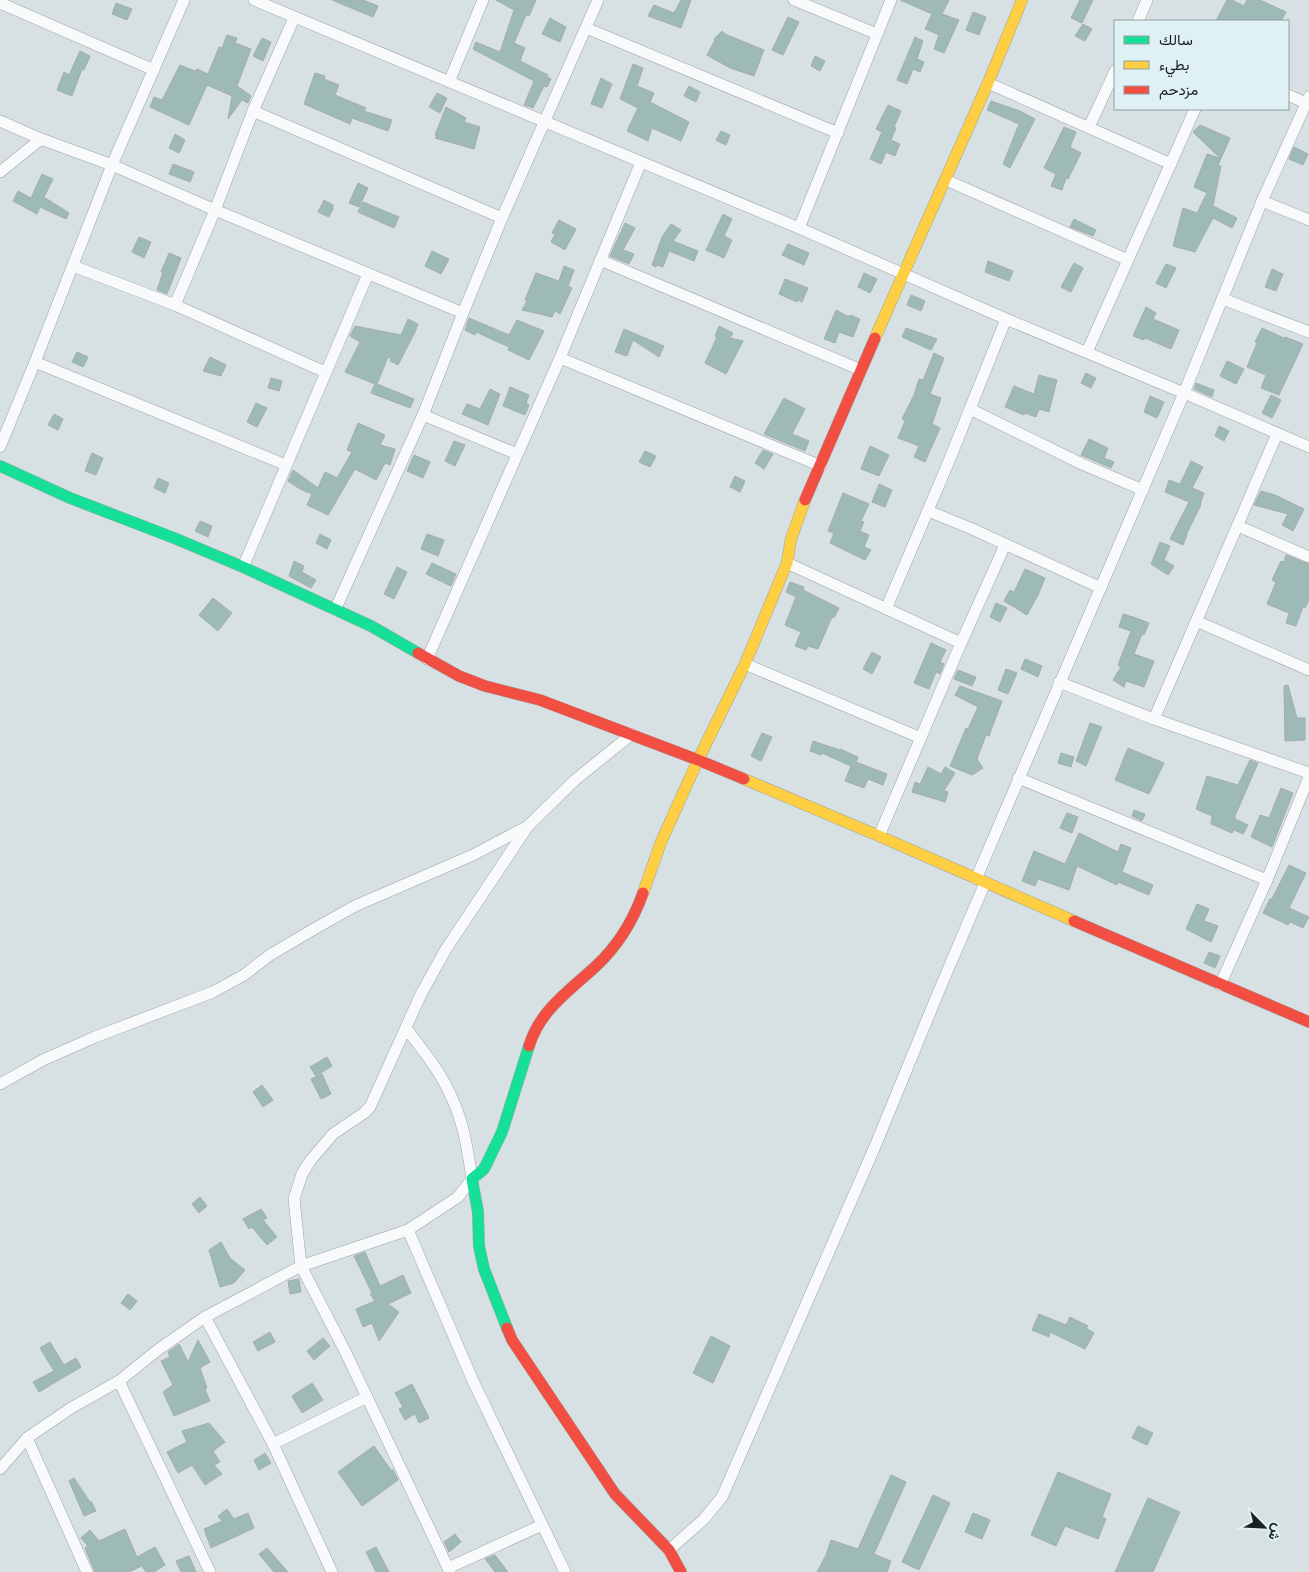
<svg xmlns="http://www.w3.org/2000/svg" width="1309" height="1572" viewBox="0 0 1309 1572" font-family="'Exo 2',Vazirmatn,sans-serif">
	<rect width="100%" height="100%" fill="#d7e0e2"/>
	<g fill="#9dbab7" stroke="#a6adad">
		<path d="M332 0H363L378 6 373 17Z"/>
		<path d="M496 0H536L529 16 526 15 514 43 525 48 520 61 548 75 547 77 551 79 547 87 544 86 533 108 524 105 534 81 473 49 476 42 500 52 514 10Z"/>
		<path d="M681 0H691L681 28 648 16 654 5 674 13Z"/>
		<path d="M900 0H949L942 14 959 20 944 53 934 49 939 35 925 29 932 14Z"/>
		<path d="M1080 0H1093L1082 23 1071 18Z"/>
		<path d="M1227 0H1232L1244 6 1247 0H1260L1286 12 1281 21H1216Z"/>
		<path d="M116 3 132 9 127 20 112 14Z"/>
		<path d="M973 12 986 17 979 35 966 30Z"/>
		<path d="M788 17 799 22 783 55 772 50Z"/>
		<path d="M550 18 566 27 560 42 542 34Z"/>
		<path d="M1083 24 1092 29 1085 41 1075 36Z"/>
		<path d="M722 31 725 34 764 50 754 76 730 68 707 55 715 40 714 39Z"/>
		<path d="M227 35 237 38 235 43 251 49 237 86 251 96 248 103 242 100 228 119 232 96 207 85 189 125 150 107 154 97 162 100 180 65 195 71 197 69 208 74 219 47 222 48Z"/>
		<path d="M915 37 923 41 917 59 924 62 920 72 913 69 907 84 897 80Z"/>
		<path d="M262 38 271 42 263 61 253 56Z"/>
		<path d="M80 51 90 56 84 70 82 69 72 96 57 90 64 72 69 75Z"/>
		<path d="M815 56 825 61 820 71 811 66Z"/>
		<path d="M633 64 643 68 637 86 654 93 650 102 689 122 681 141 652 128 648 141 627 131 638 108 620 99Z"/>
		<path d="M315 73 325 76 324 79 339 85 335 95 366 108 364 111 392 120 388 131 352 118 350 124 304 104Z"/>
		<path d="M601 78 612 84 602 108 591 104Z"/>
		<path d="M689 86 700 92 696 102 684 96Z"/>
		<path d="M437 93 447 98 440 113 429 107Z"/>
		<path d="M991 101 1020 111 1035 119 1010 168 1003 164 1019 124 987 110Z"/>
		<path d="M888 105 901 111 894 127 896 128 891 140 900 144 895 156 886 152 881 164 870 159 882 132 876 129Z"/>
		<path d="M446 107 466 118 464 122 480 127 474 149 435 138 437 136 435 135Z"/>
		<path d="M1200 125 1230 138 1218 165 1221 166 1213 206 1237 218 1232 228 1213 218 1195 252 1173 246 1183 208 1197 213 1207 193 1194 187 1207 154 1220 158 1193 132Z"/>
		<path d="M1064 127 1076 132 1070 147 1081 153 1068 179 1066 178 1062 190 1051 186 1056 174 1044 168Z"/>
		<path d="M721 131 730 135 726 145 716 140Z"/>
		<path d="M175 134 185 140 179 153 169 148Z"/>
		<path d="M1294 147 1308 154 1303 165 1289 159Z"/>
		<path d="M173 164 194 172 190 182 169 174Z"/>
		<path d="M42 174 53 179 44 197 69 213 66 219 40 207 37 214 13 201 18 191 31 198Z"/>
		<path d="M358 183 368 188 359 207 349 203Z"/>
		<path d="M324 200 333 205V209L329 217 318 212Z"/>
		<path d="M363 202 399 217 394 228 358 212Z"/>
		<path d="M723 214 732 219 724 236 732 240 724 258 706 250Z"/>
		<path d="M1074 219 1096 230 1093 236 1070 227Z"/>
		<path d="M559 220 576 229 565 250 551 242 555 234 552 233Z"/>
		<path d="M625 223 635 228 623 250 634 254 629 264 610 256Z"/>
		<path d="M671 224 681 230 673 241 698 251 694 261 669 251 663 267 657 265 656 267 652 265 662 237Z"/>
		<path d="M139 237 151 242 144 258 132 252Z"/>
		<path d="M788 244 809 253 804 265 782 255Z"/>
		<path d="M432 251 449 259 441 274 425 266Z"/>
		<path d="M169 253 181 258 167 294 157 290 163 272H161Z"/>
		<path d="M988 261 1013 271 1009 281 985 272Z"/>
		<path d="M1074 263 1083 268 1071 292 1061 287Z"/>
		<path d="M1166 264 1176 268 1166 288 1156 283Z"/>
		<path d="M564 266 574 270 568 286 572 288 560 314 555 311 552 317 522 310 527 301 525 300 536 273 559 281Z"/>
		<path d="M1272 269 1283 274 1276 291 1265 287Z"/>
		<path d="M864 273 877 279 870 293 858 287Z"/>
		<path d="M785 279 808 288 802 302 798 300 797 302 779 294Z"/>
		<path d="M911 295 925 301 921 311 907 305Z"/>
		<path d="M1146 307 1156 313 1153 319 1179 330 1171 349 1145 338 1144 340 1133 336Z"/>
		<path d="M836 310 849 317 850 315 860 319 853 337 839 332 835 343 824 339Z"/>
		<path d="M469 318 509 335 517 320 544 331 529 360 508 350 509 347 476 332 475 335 465 330Z"/>
		<path d="M408 319 418 324 415 332 398 365 390 361 391 359 388 357 377 384 414 399 410 408 371 393 375 384 345 372 360 342 350 336 355 326 401 335Z"/>
		<path d="M719 326 733 333 730 338 743 341 726 374 705 363 717 337 715 336Z"/>
		<path d="M906 328 937 339 931 350 902 337Z"/>
		<path d="M1262 328 1284 338 1285 337 1303 344 1279 395 1261 388 1266 375 1247 367 1257 343 1255 342Z"/>
		<path d="M624 329 664 346 659 357 633 340 627 356 615 352Z"/>
		<path d="M77 352 88 357 83 367 72 362Z"/>
		<path d="M934 353 944 358 930 394 941 398 932 424 940 428 925 462 914 457 919 446 898 438 905 421 902 419 914 395 919 379 923 380Z"/>
		<path d="M210 357 226 365 221 376 203 371Z"/>
		<path d="M1227 361 1244 369 1236 384 1220 376Z"/>
		<path d="M1086 373 1096 378 1091 388 1081 383Z"/>
		<path d="M1039 375 1057 380 1049 412 1039 409 1036 417 1025 413 1024 415 1005 407 1014 386 1034 394Z"/>
		<path d="M271 378 282 381 279 391 268 388Z"/>
		<path d="M1196 383 1214 390 1212 397 1194 389Z"/>
		<path d="M510 387 529 395 526 403 529 405 525 415 503 406Z"/>
		<path d="M490 389 500 394 488 425 462 414 467 404 480 409Z"/>
		<path d="M1271 395 1281 400 1272 418 1262 413Z"/>
		<path d="M1150 396 1164 402 1157 418 1144 412Z"/>
		<path d="M784 398 805 409 792 434 809 441 805 451 764 434Z"/>
		<path d="M256 403 267 408 257 427 247 422Z"/>
		<path d="M54 414 63 419 58 430 48 425Z"/>
		<path d="M358 423 385 435 380 445 395 449 390 465 385 463 376 480 355 469 328 515 307 505 312 494 300 489 288 481 293 470 318 488 325 472 337 478 352 452 347 450Z"/>
		<path d="M1219 426 1229 431 1224 441 1215 436Z"/>
		<path d="M1089 439 1108 448 1104 458 1114 462 1111 468 1081 455Z"/>
		<path d="M454 441 465 445 455 466 445 461Z"/>
		<path d="M870 446 889 455 879 476 861 469Z"/>
		<path d="M763 450 773 454 764 469 755 463Z"/>
		<path d="M645 451 656 456 650 467 639 462Z"/>
		<path d="M92 453 103 458 96 475 85 471Z"/>
		<path d="M414 455 430 462 423 478 407 471Z"/>
		<path d="M1191 461 1203 467 1192 488 1204 493 1200 505H1201L1186 535H1187L1183 545 1170 539 1189 502 1165 492 1169 480 1180 484Z"/>
		<path d="M735 476 745 481 740 492 730 487Z"/>
		<path d="M158 478 169 483 165 493 154 488Z"/>
		<path d="M879 484 892 490 885 507 872 502Z"/>
		<path d="M1261 491 1275 495 1304 509 1293 531 1282 525 1288 514 1254 505Z"/>
		<path d="M843 493 869 504 861 521 864 522 860 531 869 535 864 547 871 550 865 560 830 543 834 533 828 531Z"/>
		<path d="M200 521 212 526 208 537 195 531Z"/>
		<path d="M320 534 331 540 327 549 316 543Z"/>
		<path d="M427 534 444 540 438 556 421 549Z"/>
		<path d="M1160 542 1170 546 1164 560 1174 566 1168 575 1151 564Z"/>
		<path d="M1286 555 1309 564V600L1305 608 1303 607 1296 626 1286 623 1289 613 1267 604 1276 582 1272 580 1281 561 1284 562Z"/>
		<path d="M294 561 304 566 302 572 316 580 311 588 289 576Z"/>
		<path d="M432 563 456 574 451 586 426 574Z"/>
		<path d="M397 567 407 572 394 599 384 594Z"/>
		<path d="M1025 569 1045 578 1038 595 1027 615 1004 601 1010 590 1014 592Z"/>
		<path d="M790 582 804 587 803 590 839 608 834 618 832 617 818 649 808 646 806 650 795 646 801 632 785 625 796 597 786 592Z"/>
		<path d="M213 598 232 613 218 631 199 615Z"/>
		<path d="M996 603 1007 608 1000 622 990 617Z"/>
		<path d="M1123 614 1136 618 1149 623 1144 635 1142 634 1134 654 1154 661 1144 687 1126 681 1124 687 1113 680 1121 667 1118 665 1131 631 1119 627Z"/>
		<path d="M931 643 946 650 940 662 944 664 940 674 936 672 929 689 914 683Z"/>
		<path d="M872 652 881 657 872 674 863 669Z"/>
		<path d="M1025 659 1042 666 1038 677 1021 669Z"/>
		<path d="M1006 669 1017 673 1008 694 998 690Z"/>
		<path d="M958 670 976 677 972 686 954 679Z"/>
		<path d="M1288 685 1297 718H1305V740L1285 741 1284 686Z"/>
		<path d="M960 686 1002 701 989 736 986 735 977 759 983 768 972 775 950 766 966 728 968 729 978 707 955 695Z"/>
		<path d="M1090 723 1102 727 1086 766 1076 761Z"/>
		<path d="M762 733 772 737 761 761 751 756Z"/>
		<path d="M813 741 840 750V749L858 757 856 762 887 774 883 785 868 779 864 788 845 781 851 766 822 753 821 755 810 751Z"/>
		<path d="M1128 748 1164 763 1149 794 1115 780Z"/>
		<path d="M1061 753 1074 757 1071 767 1058 763Z"/>
		<path d="M1250 760 1258 763 1235 816V819L1248 825 1243 834 1234 830 1232 833 1211 824 1212 816 1196 809 1207 776 1238 785Z"/>
		<path d="M928 767 941 774 945 767 955 773 944 791 948 792 945 802 912 792 915 782 920 784Z"/>
		<path d="M1281 788 1293 793 1272 847 1251 837 1260 815 1269 818Z"/>
		<path d="M1134 810 1145 814 1142 821 1132 816Z"/>
		<path d="M1067 813 1078 817 1072 833 1060 828Z"/>
		<path d="M1079 833 1118 852 1121 844 1131 848 1122 872 1153 885 1149 895 1118 882 1117 885 1077 866 1069 890 1038 879 1035 886 1022 881 1034 851 1065 864Z"/>
		<path d="M1289 865 1306 873 1289 908 1309 917 1303 928 1290 922 1288 925 1263 913 1270 899H1272Z"/>
		<path d="M1197 904 1209 909 1204 921 1218 926 1211 942 1186 929Z"/>
		<path d="M1209 952 1220 956 1215 968 1204 963Z"/>
		<path d="M327 1057 332 1066 316 1076 310 1067Z"/>
		<path d="M322 1074 331 1094 321 1099 311 1079Z"/>
		<path d="M262 1085 273 1100 263 1107 253 1092Z"/>
		<path d="M200 1197 207 1206 199 1213 192 1204Z"/>
		<path d="M261 1209 267 1218 263 1220 277 1237 267 1245 252 1227 249 1229 243 1219Z"/>
		<path d="M221 1242 230 1258 245 1270 234 1283 220 1287 209 1250Z"/>
		<path d="M365 1252 380 1286 403 1275 411 1293 388 1304 399 1312 379 1341 372 1323 363 1327 356 1309 375 1301 370 1294 372 1293 354 1256Z"/>
		<path d="M299 1279 301 1292 290 1294 288 1281Z"/>
		<path d="M128 1294 137 1301 130 1310 121 1303Z"/>
		<path d="M1039 1314 1066 1325 1070 1317 1088 1326 1086 1328 1094 1333 1085 1349 1050 1332 1049 1337 1032 1330Z"/>
		<path d="M270 1332 275 1342 258 1351 253 1342Z"/>
		<path d="M711 1336 730 1346 713 1383 693 1373Z"/>
		<path d="M323 1338 330 1346 314 1360 307 1351Z"/>
		<path d="M198 1340 210 1362 200 1368 207 1388 205 1389 210 1401 174 1416 163 1392 173 1385 161 1361 170 1357 168 1352 179 1344 188 1362Z"/>
		<path d="M50 1342 64 1365 76 1358 81 1367 39 1392 33 1382 54 1371 40 1348Z"/>
		<path d="M312 1383 323 1400 302 1413 292 1396Z"/>
		<path d="M412 1384 429 1418 419 1423 415 1414 405 1420 399 1409 403 1407 395 1393Z"/>
		<path d="M209 1423 225 1442 213 1451 220 1462 214 1465 222 1474 205 1485 192 1465 178 1473 167 1452 187 1442 182 1431Z"/>
		<path d="M1138 1426 1153 1433 1147 1445 1132 1438Z"/>
		<path d="M374 1446 391 1470H393L398 1480 362 1506 338 1472Z"/>
		<path d="M265 1453 271 1463 259 1470 254 1460Z"/>
		<path d="M1058 1472 1111 1494 1102 1517 1106 1519 1098 1539 1065 1526 1056 1546 1031 1535Z"/>
		<path d="M891 1475 906 1482 874 1554 891 1561 887 1572H817L826 1555 831 1540 858 1549Z"/>
		<path d="M74 1478 90 1502 91 1501 96 1511 84 1516 69 1481Z"/>
		<path d="M933 1495 950 1503 919 1570 902 1562Z"/>
		<path d="M1148 1498 1180 1512 1153 1572H1115Z"/>
		<path d="M227 1509 234 1519 248 1513 254 1528 211 1548 204 1529 222 1521 218 1516Z"/>
		<path d="M973 1513 990 1520 982 1539 965 1532Z"/>
		<path d="M125 1529 137 1557 155 1547 165 1565 154 1572H146L142 1566 129 1572H95L85 1548 88 1546 81 1538 90 1530 99 1541Z"/>
		<path d="M455 1534 461 1542 449 1552 444 1542Z"/>
		<path d="M376 1547 389 1572H376L366 1552Z"/>
		<path d="M267 1548 288 1572H274L259 1554Z"/>
		<path d="M495 1555 508 1572H495L485 1559Z"/>
		<path d="M189 1556 196 1572H181L176 1561Z"/>
	</g>
	<g fill="none" stroke-linecap="round" stroke-linejoin="round">
		<defs>
			<g id="street">
				<path d="M254 0 799 228 1006 319 1184 393 1309 447"/>
				<path d="M794 0 877 34"/>
				<path d="M0 3 154 70"/>
				<path d="M1138 21 1147 0"/>
				<path d="M586 28 838 133"/>
				<path d="M449 82 483 0"/>
				<path d="M988 83 1171 164"/>
				<path d="M1288 95 1306 103"/>
				<path d="M253 111 502 218"/>
				<path d="M0 121 41 139 112 165 215 210 463 313"/>
				<path d="M1089 127 1115 71"/>
				<path d="M0 172 41 139"/>
				<path d="M946 180 1128 260"/>
				<path d="M1262 201 1309 220"/>
				<path d="M799 228 891 0"/>
				<path d="M600 260 861 370"/>
				<path d="M73 266 175 305 325 372"/>
				<path d="M1223 299 1309 332"/>
				<path d="M175 305 215 210 253 111 294 18"/>
				<path d="M1087 352 1195 109"/>
				<path d="M560 358 821 466"/>
				<path d="M35 362 286 465"/>
				<path d="M970 409 1082 464 1143 490"/>
				<path d="M423 415 517 454"/>
				<path d="M0 447 35 362 112 165 184 0"/>
				<path d="M928 511 970 528 1101 588"/>
				<path d="M1238 526 1309 557"/>
				<path d="M787 563 961 643"/>
				<path d="M243 567 368 274"/>
				<path d="M886 609 949 461 1006 319"/>
				<path d="M335 610 423 415 463 313 502 218 598 0"/>
				<path d="M1196 621 1309 670"/>
				<path d="M427 659 560 358 641 162"/>
				<path d="M745 664 921 738"/>
				<path d="M1059 682 1154 719 1309 773"/>
				<path d="M1154 719 1277 434"/>
				<path d="M1018 778 1267 880"/>
				<path d="M879 836 961 643 1005 545"/>
				<path d="M976 879 1184 393 1262 201 1309 97"/>
				<path d="M1220 985 1267 880 1309 777"/>
				<path d="M406 1028C419 1046 434 1063 444 1082 462 1114 467 1143 472 1179L458 1197 408 1230"/>
				<path d="M0 1084 43 1060 95 1037 213 992 244 975 270 955 314 929 355 906 473 855 524 828"/>
				<path d="M205 1317 273 1444 332 1572"/>
				<path d="M119 1381 210 1572"/>
				<path d="M27 1438 87 1572"/>
				<path d="M273 1444 367 1397"/>
				<path d="M0 1469 27 1438 71 1408 119 1381 159 1349 205 1317 301 1266 408 1230 473 1381 565 1572"/>
				<path d="M669 1550 704 1519 722 1497 876 1144 938 993 985 883"/>
				<path d="M448 1568 542 1525"/>
				<path d="M450 1572 346 1353 301 1266 294 1199 302 1174 310 1161 333 1134 364 1113 370 1107 421 994 446 949 528 826 575 780 632 734"/>
			</g>
			<g id="fast">
				<path d="M0 466 70 498 174 538 243 567 371 626 418 653"/>
				<path d="M507 1328 484 1269 479 1246 478 1212 472 1179 484 1169 502 1132 529 1046"/>
			</g>
			<g id="slow">
				<path d="M875 338 988 83 1022 0"/>
				<path d="M744 779 879 836 1074 921"/>
				<path d="M643 893 661 842 698 760 745 664 787 563 791 539 805 500"/>
			</g>
			<g id="jam">
				<path d="M805 500 875 338"/>
				<path d="M418 653 459 676 485 686 540 700 698 760 744 779"/>
				<path d="M1074 921 1309 1022"/>
				<path d="M529 1046C540 1010 569 991 595 967 618 946 633 921 643 893"/>
				<path d="M507 1328 512 1340 615 1494 669 1550 681 1572"/>
			</g>
		</defs>
		<use href="#street" stroke="#9da4a5" stroke-width="12"/>
		<use href="#fast" stroke="#9da4a5" stroke-width="12"/>
		<use href="#slow" stroke="#9da4a5" stroke-width="12"/>
		<use href="#jam" stroke="#9da4a5" stroke-width="12"/>
		<use href="#street" stroke="#f9fafb" stroke-width="11"/>
		<use href="#fast" stroke="#16e098" stroke-width="11"/>
		<use href="#slow" stroke="#ffcf43" stroke-width="11"/>
		<use href="#jam" stroke="#f24e42" stroke-width="11"/>
	</g>
	<rect x="1114" y="20" width="175" height="90" fill="#dff1f4" stroke="#909da0"/>
	<rect x="1124" y="36" width="25" height="8" fill="#16e098" stroke="#909da0"/>
	<text x="1159" y="45" font-size="15" fill="#192021">سالك</text>
	<rect x="1124" y="61" width="25" height="8" fill="#ffcf43" stroke="#909da0"/>
	<text x="1159" y="70" font-size="15" fill="#192021">بطيء</text>
	<rect x="1124" y="86" width="25" height="8" fill="#f24e42" stroke="#909da0"/>
	<text x="1159" y="95" font-size="15" fill="#192021">مزدحم</text>
	<g transform="translate(1264 1527) rotate(114)" stroke="#dff1f4" stroke-width="4" paint-order="stroke">
	<path d="M0-4L9 19L0 12L-9 19Z" fill="#192021"/>
	<text y="-8" font-size="14" font-weight="bold" text-anchor="middle" fill="#192021">ش</text>
	</g>
</svg>
